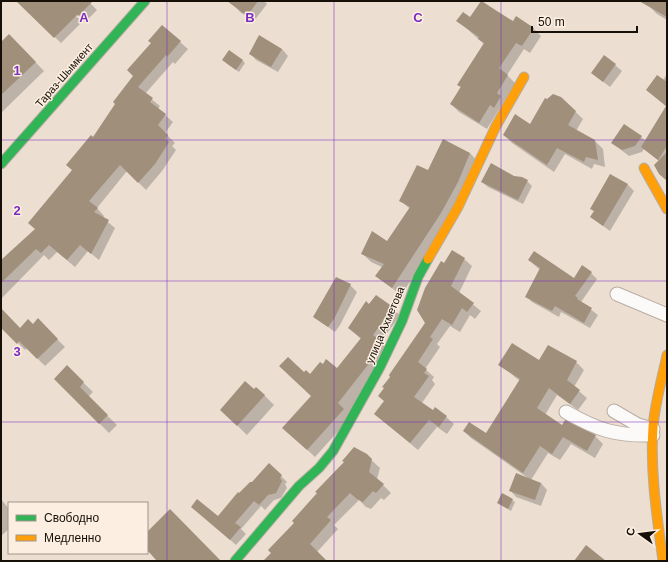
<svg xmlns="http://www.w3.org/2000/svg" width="668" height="562" viewBox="0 0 668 562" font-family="Helvetica,sans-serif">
	<rect width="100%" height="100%" fill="#ecdfd2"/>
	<g fill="#0003">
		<path d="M18 1H88L97 10 85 22 74 10 72 12 82 22 61 43Z"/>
		<path d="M231 1H264L267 4 254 21 240 12Z"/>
		<path d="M482 1 514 23 533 28 541 36 530 53 524 49 507 75 515 83 487 129 459 112 451 104 484 44 458 21 470 18Z"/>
		<path d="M652 1H667V20L657 14 649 6Z"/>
		<path d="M180 42 188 49 175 64 173 62 145 94 160 106 158 109 173 122 165 133 175 143 172 146 176 150 162 171 146 190 127 171 97 208 104 216 103 218 115 228 99 260 88 251 75 267 57 252 49 260 44 255 1 299V262L36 229 116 104 115 102Z"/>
		<path d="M1 44H18L44 71 1 113Z"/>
		<path d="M282 49 288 56 278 72 256 60 250 53Z"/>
		<path d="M242 60 245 63 239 72 226 63Z"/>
		<path d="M615 65 622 71 610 87 592 73Z"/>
		<path d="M667 74V180L659 161 644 149 642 152 629 156 612 143 625 125 646 141 667 107 647 90 663 80Z"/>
		<path d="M561 98 583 119 576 131 595 141 603 149 605 167 594 164 592 169 565 154 554 172 512 143 504 135 530 125 547 100Z"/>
		<path d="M470 153 478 162 430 252 401 295 376 276 382 267 371 262 363 254 387 243 410 209 400 200 429 172Z"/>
		<path d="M514 177 527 181 532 186 523 204 488 187 482 182Z"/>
		<path d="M627 184 634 191 610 231 591 217 594 211Z"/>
		<path d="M464 259 472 266 459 293 481 311 475 319 470 315 460 332 450 326 437 344 440 347 425 369 434 377 432 380 435 384 422 403 433 412 446 417 454 424 447 434 437 427 418 450 375 414 385 402 392 377 426 323 444 265Z"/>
		<path d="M529 260 574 279 591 273 597 279 581 302 598 315 590 328 561 312 559 317 532 302 526 296 540 270Z"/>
		<path d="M350 285 357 292 340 325 335 332 314 317Z"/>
		<path d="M376 296 400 315 381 342 388 349 351 417 315 457 291 435 312 396 304 374 311 376 337 369 361 339 349 328Z"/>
		<path d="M1 310 20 329 33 325 38 320 65 347 45 366 27 348 25 350 1 326Z"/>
		<path d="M548 346 576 362 584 370 574 387 587 398 578 410 557 395 545 415 563 426 565 422 595 436 603 444 595 458 571 444 560 460 548 453 531 480 541 483 547 490 541 506 516 497 510 490 528 478 471 438 464 431 486 435 520 381 500 365 539 362Z"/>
		<path d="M67 367 93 392 88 397 117 425 109 433 55 379Z"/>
		<path d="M254 391 264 395 274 405 247 435 221 410Z"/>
		<path d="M366 455 380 468 377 479 391 493 384 500 381 498 371 509 366 507 359 500 334 525 338 529 317 552 326 561H264Z"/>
		<path d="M281 476 287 482 285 484 287 488 281 498 274 500 265 510 261 506 241 529 246 534 236 545 198 512 218 517 239 495Z"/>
		<path d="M1 499 9 509V529L1 536Z"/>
		<path d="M512 500 515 502 511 511 498 503Z"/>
	</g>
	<g fill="#a08f7b">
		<path d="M16 1H93L78 16 77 15 54 38Z"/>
		<path d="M227 1H258L247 16Z"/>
		<path d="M481 1 513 21 516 16 534 28 522 46 516 43 499 68 508 75 497 93 501 96 494 108 490 105 479 123 450 104 461 87 457 85 484 43 478 39 479 37 456 21 463 12 470 17Z"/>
		<path d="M639 1H667V17Z"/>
		<path d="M162 25 181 41 167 57 166 55 138 87 153 98 150 102 166 114 158 125 168 135 165 139 169 142 155 164 138 183 120 165 89 201 98 208 94 212 109 220 91 254 80 245 67 260 49 245 41 253 36 249 1 283V260L35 229 28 223 72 170 66 165 91 135 93 137 115 104 113 102 133 76 127 70 151 43 148 41Z"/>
		<path d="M9 34 36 62 1 95V42Z"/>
		<path d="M259 35 282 49 271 67 249 54Z"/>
		<path d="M229 50 243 60 236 70 222 60Z"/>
		<path d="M604 55 616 64 603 82 591 73Z"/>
		<path d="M657 75 667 82V146L658 160 641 147 666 106 646 90Z"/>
		<path d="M553 94 561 97 576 111 568 125 595 140 598 160 586 157 584 162 557 148 547 165 503 135 515 114 530 124 545 98 547 99Z"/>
		<path d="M624 124 642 136 635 146 622 150 611 143Z"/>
		<path d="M443 139 470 153 458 182 441 213 392 288 375 276 384 264 361 254 372 231 387 241 410 207 399 201 417 165 428 170Z"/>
		<path d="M667 152V181L659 174 654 165Z"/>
		<path d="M491 163 514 176 522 177 528 180 518 200 481 182Z"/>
		<path d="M610 174 628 184 603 226 590 217 594 211 590 209Z"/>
		<path d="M452 250 465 258 451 286 474 303 467 312 462 308 452 325 442 319 430 337 433 339 418 362 427 369 424 373 429 376 414 397 433 410 435 407 447 416 439 427 429 420 410 443 374 414 384 401 378 396 384 388 382 387 390 377 389 375 425 323 417 310 425 288 441 261 444 263Z"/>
		<path d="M534 251 574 278 582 265 592 272 575 296 578 298 577 299 592 308 584 323 555 306 552 311 525 297 540 268 528 260Z"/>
		<path d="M336 277 351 284 334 319 328 327 313 317Z"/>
		<path d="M376 295 393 307 373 335 381 341 367 366 338 403 344 409 307 450 282 428 311 396 279 366 288 357 304 372 306 370 310 374 320 362 323 364 326 359 337 368 361 338 348 328 366 301 369 304Z"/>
		<path d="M1 308 20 328 28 319 33 324 38 318 58 339 37 359 19 341 17 344 1 328Z"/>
		<path d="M512 343 539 360 548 345 577 361 567 380 580 390 570 404 549 388 537 408 562 425 565 420 596 435 587 451 563 437 552 454 540 446 523 473 463 431 469 422 486 433 520 379 498 365Z"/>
		<path d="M67 365 84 382 80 387 108 415 99 424 54 379Z"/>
		<path d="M245 381 254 389 256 387 265 395 237 426 220 410Z"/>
		<path d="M354 447 367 454 372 459 369 472 384 484 376 493 373 491 363 502 357 499 350 493 327 517 331 520 310 544 327 561H263L271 553 268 550 294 523 292 521 317 493 315 492 344 462 342 461Z"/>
		<path d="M269 463 282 475 280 478 282 481 276 493 268 495 259 505 254 501 235 523 241 527 230 540 191 507 197 499 218 516 238 492 239 493 250 482H252Z"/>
		<path d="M516 473 541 483 535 500 509 491Z"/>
		<path d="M502 493 513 499 508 509 497 503Z"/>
		<path d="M170 509 221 561H157L147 550V532Z"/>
		<path d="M586 545 606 561H574Z"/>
	</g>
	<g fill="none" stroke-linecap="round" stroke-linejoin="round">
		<defs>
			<g id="street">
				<path d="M617 294 667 315"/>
				<path d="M614 411 638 425 653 429"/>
				<path d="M566 412C598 430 615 436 653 435"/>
			</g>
			<g id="fast">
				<path d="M1 164 145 1"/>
				<path d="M235 561 299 486 319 468 333 451 380 367 402 321 418 277 428 259"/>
			</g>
			<g id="slow">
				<path d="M644 168 667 209"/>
				<path d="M428 259 458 207 496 126 524 77"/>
				<path d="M663 561C657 517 650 472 653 427 655 403 662 379 667 355"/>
			</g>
		</defs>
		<use href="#street" stroke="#b7aca3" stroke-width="15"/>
		<use href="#fast" stroke="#b7aca3" stroke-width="11"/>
		<use href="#slow" stroke="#b7aca3" stroke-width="11"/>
		<use href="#street" stroke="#fcfaf8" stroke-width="13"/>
		<use href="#fast" stroke="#30b455" stroke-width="9"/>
		<use href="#slow" stroke="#ff9f0a" stroke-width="9"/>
	</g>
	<path fill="none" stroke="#7b2cbf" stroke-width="1" stroke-opacity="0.55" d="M167 1V561M334 1V561M501 1V561M1 140H667M1 281H667M1 422H667"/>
	<g text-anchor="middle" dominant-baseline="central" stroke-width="3" stroke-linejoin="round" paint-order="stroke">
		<g font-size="11" fill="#171008" stroke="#fceee0">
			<text transform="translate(64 75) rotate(-49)">Тараз-Шымкент</text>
			<text transform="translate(385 325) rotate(-67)">улица Ахметова</text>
		</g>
	</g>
	<g font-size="13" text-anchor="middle" font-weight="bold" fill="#7b2cbf" stroke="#fceee0" stroke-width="3" stroke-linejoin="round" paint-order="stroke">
		<text x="84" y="22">A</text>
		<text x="250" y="22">B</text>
		<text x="418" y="22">C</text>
		<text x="17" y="75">1</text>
		<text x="17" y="215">2</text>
		<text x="17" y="356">3</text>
	</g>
	<rect width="668" height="562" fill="none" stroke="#171008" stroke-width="4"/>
	<rect x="8" y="502" width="140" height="52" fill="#fceee0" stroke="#a0958a"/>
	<rect x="16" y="515" width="20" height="6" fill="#30b455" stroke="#a0958a"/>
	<text x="44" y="522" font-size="12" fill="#171008">Свободно</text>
	<rect x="16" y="535" width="20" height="6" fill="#ff9f0a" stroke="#a0958a"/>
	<text x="44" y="542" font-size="12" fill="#171008">Медленно</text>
	<g transform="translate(640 534) rotate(284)" stroke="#fceee0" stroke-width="3" paint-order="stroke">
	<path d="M0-3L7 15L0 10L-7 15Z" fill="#171008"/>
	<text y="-6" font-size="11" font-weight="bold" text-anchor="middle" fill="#171008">С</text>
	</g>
	<path d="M532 26v6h105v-6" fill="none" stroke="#171008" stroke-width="2"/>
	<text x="538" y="26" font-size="12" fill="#171008" stroke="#fceee0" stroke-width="3" paint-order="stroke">50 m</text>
</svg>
